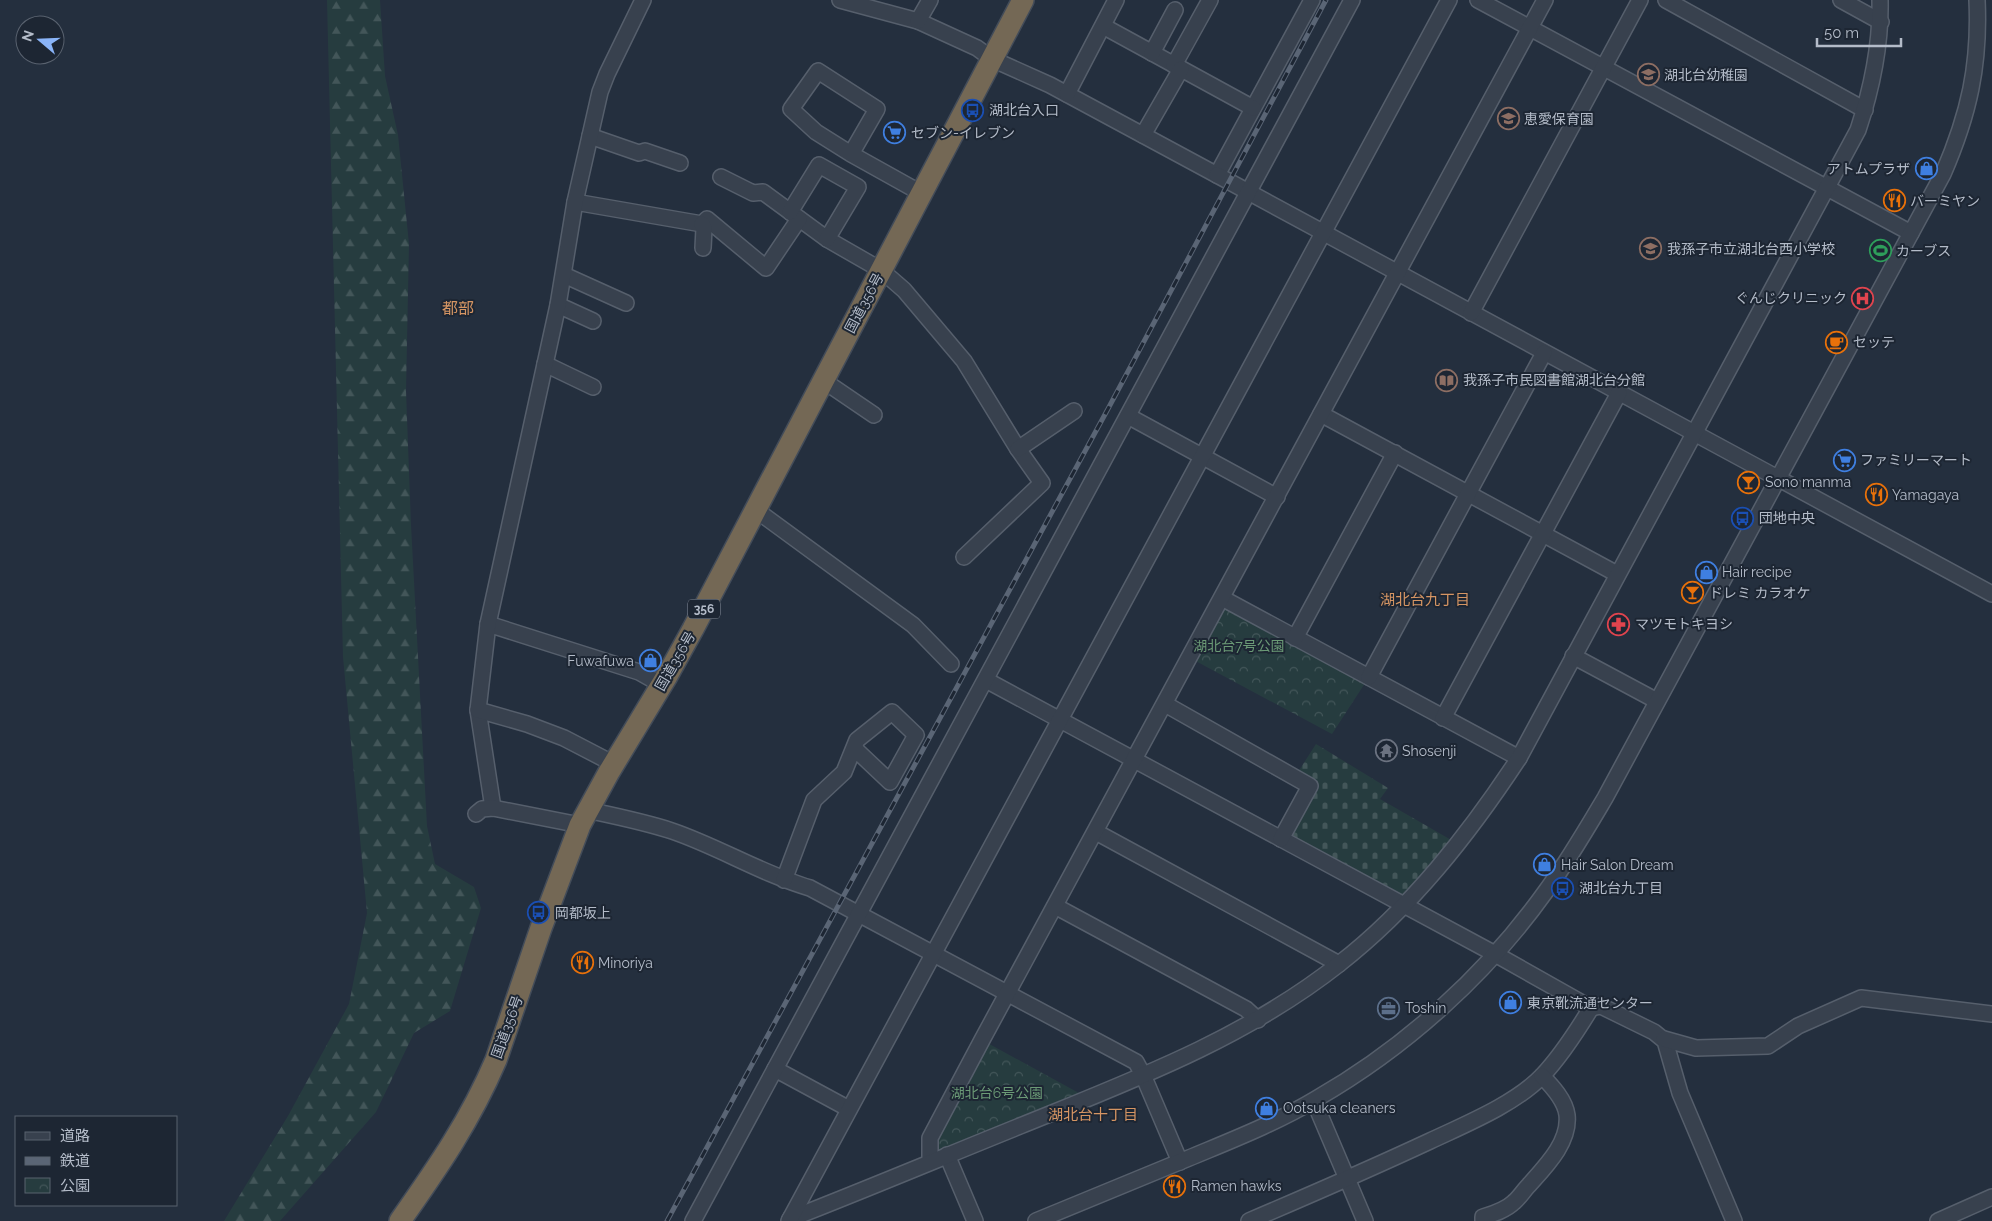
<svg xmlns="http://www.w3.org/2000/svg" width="1992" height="1221" viewBox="0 0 1992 1221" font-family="Raleway,'Noto Sans JP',sans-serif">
	<defs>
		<pattern id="forest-firs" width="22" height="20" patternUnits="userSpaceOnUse" patternTransform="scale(1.25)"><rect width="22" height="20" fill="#263c3f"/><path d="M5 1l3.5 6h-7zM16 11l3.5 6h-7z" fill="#435659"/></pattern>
		<pattern id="cemetery-stones" width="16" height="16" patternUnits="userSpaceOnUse" patternTransform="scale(1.25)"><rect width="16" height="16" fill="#263c3f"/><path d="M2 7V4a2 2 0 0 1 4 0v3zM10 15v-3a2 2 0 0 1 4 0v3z" fill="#435659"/></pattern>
		<pattern id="park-crowns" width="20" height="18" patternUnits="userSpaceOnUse" patternTransform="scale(1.25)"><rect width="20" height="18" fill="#263c3f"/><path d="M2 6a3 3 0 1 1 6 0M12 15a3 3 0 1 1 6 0" fill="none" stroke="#435659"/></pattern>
	</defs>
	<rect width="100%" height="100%" fill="#242f3e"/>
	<path fill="url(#forest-firs)" d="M327 0H380L385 76 398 135 409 244 406 391 411 525 427 826 435 864 474 887 481 908 450 1011 414 1033 376 1112 280 1221H224L288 1116 349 1004 367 913 343 657Z"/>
	<path fill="url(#cemetery-stones)" d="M1316 744 1388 788 1380 799 1453 841 1404 897 1290 834 1318 783 1298 772Z"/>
	<g fill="url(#park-crowns)">
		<path d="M1222 598 1369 677 1332 734 1190 658Z"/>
		<path d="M982 1040 1088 1098 930 1162V1138Z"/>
	</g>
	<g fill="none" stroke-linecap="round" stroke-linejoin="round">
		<defs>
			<g id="minor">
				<path d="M840 0 918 21 977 48 992 59 1050 85 1217 175 1312 0"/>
				<path d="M1478 0 1911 233"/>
				<path d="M1666 0 1865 110"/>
				<path d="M1841 0 1881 22"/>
				<path d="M918 21 930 0"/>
				<path d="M1103 26 1253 108"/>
				<path d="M1152 53 1175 10"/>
				<path d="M1174 65 1210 0"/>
				<path d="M1067 94 1116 0"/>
				<path d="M1143 135 1181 69"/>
				<path d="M590 136 639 153 645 151 680 163"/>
				<path d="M851 154 816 132 791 109 818 71 877 109 851 154 921 193"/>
				<path d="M1217 175 1992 594"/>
				<path d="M721 177 753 193 763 192 827 239 881 270 904 290 964 361 1018 449 1042 483 964 557"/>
				<path d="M575 202 702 224 707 219 766 268 799 219"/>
				<path d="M790 212 819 165 858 187 827 239"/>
				<path d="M702 224 704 228 703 248"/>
				<path d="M564 275 626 303"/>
				<path d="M558 305 593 321"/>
				<path d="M1471 313 1640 0"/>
				<path d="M545 364 593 387"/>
				<path d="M824 381 874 415"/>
				<path d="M1321 414 1617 574"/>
				<path d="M1128 416 1277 497"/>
				<path d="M1018 449 1074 411"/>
				<path d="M756 510 913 625 951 664"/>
				<path d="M1222 598 1519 758"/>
				<path d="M488 624 639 672 662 685"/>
				<path d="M1295 638 1395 453"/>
				<path d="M1573 656 1657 701"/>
				<path d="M1369 677 1544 353"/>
				<path d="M986 680 1495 954 1591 1008 1601 1006 1654 1032 1665 1041 1680 1093 1734 1221"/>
				<path d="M1165 704 1310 786 1281 839"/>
				<path d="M478 710 493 808"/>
				<path d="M1443 718 1619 393"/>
				<path d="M614 764 564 738 527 724 478 710 488 624 558 305 575 202 600 92 607 74 643 0"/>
				<path d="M587 810C615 816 645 822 672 831 719 847 762 874 810 888L1136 1062 1143 1075 1180 1162"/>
				<path d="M476 814 482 809 493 808 580 825"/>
				<path d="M1096 832 1339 964"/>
				<path d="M784 880 814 800 844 772 857 740 892 712 916 735 890 782 854 748"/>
				<path d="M1055 906 1246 1009 1258 1020"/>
				<path d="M1664 1039 1696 1048 1768 1046 1798 1026 1861 998 1992 1014"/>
				<path d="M775 1069 849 1109"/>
				<path d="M1314 1101 1365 1221"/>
				<path d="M947 1155 975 1221"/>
				<path d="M930 1162V1138L982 1040 1545 0"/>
				<path d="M790 1219C867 1189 943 1157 1020 1126 1131 1081 1244 1039 1339 964 1411 908 1469 834 1519 758L1858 130C1872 88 1881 45 1880 0"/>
				<path d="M693 1221 1352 0"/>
				<path d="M789 1221 1449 0"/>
				<path d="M1036 1221C1087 1200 1138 1179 1189 1158 1232 1140 1276 1123 1316 1099 1405 1048 1486 975 1546 891 1568 861 1586 830 1605 798L1943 174C1969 114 1980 65 1977 0"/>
				<path d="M1249 1221C1310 1195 1370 1169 1430 1141 1466 1124 1515 1104 1542 1076 1561 1056 1577 1031 1591 1008"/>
				<path d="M1483 1221V1217C1493 1214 1506 1210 1514 1202 1520 1197 1524 1190 1529 1185 1546 1166 1570 1142 1567 1115 1565 1100 1552 1086 1542 1076"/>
				<path d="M1938 1221 1992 1197"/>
			</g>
			<path id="highway" d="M400 1221C438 1167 470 1121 496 1060L541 928 580 825 609 772 667 676 693 629 1023 0"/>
		</defs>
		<use href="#minor" stroke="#565f6c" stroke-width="18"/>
		<use href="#highway" stroke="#434c59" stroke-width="24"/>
		<use href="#minor" stroke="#38414e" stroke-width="15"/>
		<use href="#highway" stroke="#746855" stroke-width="21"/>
		<defs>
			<path id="rail" d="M667 1221 1109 407 1326 0"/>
		</defs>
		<use href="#rail" stroke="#5a6575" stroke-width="5"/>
		<use href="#rail" stroke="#1d2633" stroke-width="3" stroke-dasharray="9" stroke-linecap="butt"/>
	</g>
	<defs>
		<symbol id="school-ring" viewBox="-11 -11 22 22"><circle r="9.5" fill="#1d2633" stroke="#8d6e63" stroke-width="1.5"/><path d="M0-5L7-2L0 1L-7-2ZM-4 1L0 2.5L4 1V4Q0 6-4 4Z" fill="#8d6e63"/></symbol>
		<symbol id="bus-ring" viewBox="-11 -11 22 22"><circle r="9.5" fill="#1d2633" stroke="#1a4fb4" stroke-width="1.5"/><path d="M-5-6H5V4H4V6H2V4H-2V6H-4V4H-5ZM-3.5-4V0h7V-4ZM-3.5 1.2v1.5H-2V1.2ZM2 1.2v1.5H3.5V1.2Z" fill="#1a4fb4"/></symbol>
		<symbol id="supermarket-ring" viewBox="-11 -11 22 22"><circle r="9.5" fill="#1d2633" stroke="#3f7fe0" stroke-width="1.5"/><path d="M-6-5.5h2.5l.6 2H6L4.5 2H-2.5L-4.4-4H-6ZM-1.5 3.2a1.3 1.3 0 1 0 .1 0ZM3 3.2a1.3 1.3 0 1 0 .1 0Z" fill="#3f7fe0"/></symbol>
		<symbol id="shop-ring" viewBox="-11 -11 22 22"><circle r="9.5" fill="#1d2633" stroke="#3f7fe0" stroke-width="1.5"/><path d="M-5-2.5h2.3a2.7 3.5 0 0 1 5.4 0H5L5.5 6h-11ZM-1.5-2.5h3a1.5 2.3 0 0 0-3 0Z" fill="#3f7fe0"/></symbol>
		<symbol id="restaurant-ring" viewBox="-11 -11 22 22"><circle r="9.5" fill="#1d2633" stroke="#e8710a" stroke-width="1.5"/><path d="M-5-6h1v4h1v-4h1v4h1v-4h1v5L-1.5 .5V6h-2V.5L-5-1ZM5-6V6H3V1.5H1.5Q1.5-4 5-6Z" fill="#e8710a"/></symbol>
		<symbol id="stadium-ring" viewBox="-11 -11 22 22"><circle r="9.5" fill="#1d2633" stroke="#2e9e5b" stroke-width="1.5"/><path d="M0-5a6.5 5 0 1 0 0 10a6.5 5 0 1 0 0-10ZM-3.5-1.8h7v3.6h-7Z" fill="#2e9e5b"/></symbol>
		<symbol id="hospital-ring" viewBox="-11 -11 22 22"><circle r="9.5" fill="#1d2633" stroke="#e0444e" stroke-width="1.5"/><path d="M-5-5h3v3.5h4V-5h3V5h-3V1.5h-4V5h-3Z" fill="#e0444e"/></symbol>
		<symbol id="cafe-ring" viewBox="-11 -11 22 22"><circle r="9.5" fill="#1d2633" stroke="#e8710a" stroke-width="1.5"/><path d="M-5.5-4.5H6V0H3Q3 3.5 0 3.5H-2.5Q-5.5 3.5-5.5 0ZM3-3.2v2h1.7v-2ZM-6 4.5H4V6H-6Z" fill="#e8710a"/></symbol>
		<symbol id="library-ring" viewBox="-11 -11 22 22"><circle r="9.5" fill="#1d2633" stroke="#8d6e63" stroke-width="1.5"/><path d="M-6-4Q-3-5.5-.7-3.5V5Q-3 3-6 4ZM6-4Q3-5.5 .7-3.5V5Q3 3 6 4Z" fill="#8d6e63"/></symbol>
		<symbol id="bar-ring" viewBox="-11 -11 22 22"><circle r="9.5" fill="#1d2633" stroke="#e8710a" stroke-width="1.5"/><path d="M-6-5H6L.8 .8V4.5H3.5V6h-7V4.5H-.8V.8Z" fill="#e8710a"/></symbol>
		<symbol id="pharmacy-ring" viewBox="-11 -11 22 22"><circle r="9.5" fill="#1d2633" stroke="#e0444e" stroke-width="1.5"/><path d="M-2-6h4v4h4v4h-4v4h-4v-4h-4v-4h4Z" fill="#e0444e"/></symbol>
		<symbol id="temple-ring" viewBox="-11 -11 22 22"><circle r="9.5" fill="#1d2633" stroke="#6b7280" stroke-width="1.5"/><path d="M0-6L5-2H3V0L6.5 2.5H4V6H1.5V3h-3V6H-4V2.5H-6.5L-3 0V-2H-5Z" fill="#6b7280"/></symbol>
		<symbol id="office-ring" viewBox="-11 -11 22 22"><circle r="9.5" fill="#1d2633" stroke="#5c6f8a" stroke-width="1.5"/><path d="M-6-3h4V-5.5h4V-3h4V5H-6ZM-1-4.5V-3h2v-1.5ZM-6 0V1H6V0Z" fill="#5c6f8a"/></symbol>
	</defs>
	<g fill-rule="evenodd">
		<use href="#school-ring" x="1636" y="62" width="25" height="25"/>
		<use href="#bus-ring" x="960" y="98" width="25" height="25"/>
		<use href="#school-ring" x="1496" y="106" width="25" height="25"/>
		<use href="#supermarket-ring" x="882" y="120" width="25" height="25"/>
		<use href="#shop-ring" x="1914" y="156" width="25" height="25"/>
		<use href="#restaurant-ring" x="1882" y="188" width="25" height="25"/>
		<use href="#school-ring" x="1638" y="236" width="25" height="25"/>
		<use href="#stadium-ring" x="1868" y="238" width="25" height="25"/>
		<use href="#hospital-ring" x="1850" y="286" width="25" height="25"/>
		<use href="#cafe-ring" x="1824" y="330" width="25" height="25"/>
		<use href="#library-ring" x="1434" y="368" width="25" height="25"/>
		<use href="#supermarket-ring" x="1832" y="448" width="25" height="25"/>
		<use href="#bar-ring" x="1736" y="470" width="25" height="25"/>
		<use href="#restaurant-ring" x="1864" y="482" width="25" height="25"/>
		<use href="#bus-ring" x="1730" y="506" width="25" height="25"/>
		<use href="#shop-ring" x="1694" y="560" width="25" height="25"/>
		<use href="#bar-ring" x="1680" y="580" width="25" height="25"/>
		<use href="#pharmacy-ring" x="1606" y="612" width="25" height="25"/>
		<use href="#shop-ring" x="638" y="648" width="25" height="25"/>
		<use href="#temple-ring" x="1374" y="738" width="25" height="25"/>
		<use href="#shop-ring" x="1532" y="852" width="25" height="25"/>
		<use href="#bus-ring" x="1550" y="876" width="25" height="25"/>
		<use href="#bus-ring" x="526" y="900" width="25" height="25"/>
		<use href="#restaurant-ring" x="570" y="950" width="25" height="25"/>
		<use href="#shop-ring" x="1498" y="990" width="25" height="25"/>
		<use href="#office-ring" x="1376" y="996" width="25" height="25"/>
		<use href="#shop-ring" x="1254" y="1096" width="25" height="25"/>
		<use href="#restaurant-ring" x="1162" y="1174" width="25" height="25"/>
	</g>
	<g text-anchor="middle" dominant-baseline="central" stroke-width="4" stroke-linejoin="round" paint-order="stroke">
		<rect fill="#1d2633" stroke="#878f9c" stroke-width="1" x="688" y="599.5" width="32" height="19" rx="4"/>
		<g font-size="12" font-weight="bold" fill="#b4bcc9">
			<text x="704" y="609">356</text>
		</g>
		<g font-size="14" fill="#b4bcc9" stroke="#1d2633" text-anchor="start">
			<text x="1664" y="75">湖北台幼稚園</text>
			<text x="989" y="110">湖北台入口</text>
			<text x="1524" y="119">恵愛保育園</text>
			<text x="911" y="133">セブン-イレブン</text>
			<text x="1910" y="169" text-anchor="end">アトムプラザ</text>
			<text x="1910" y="201">バーミヤン</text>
			<text x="1667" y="249">我孫子市立湖北台西小学校</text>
			<text x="1896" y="251">カーブス</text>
			<text x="1847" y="298" text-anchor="end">ぐんじクリニック</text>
			<text x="1853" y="342">セッテ</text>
			<text x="1463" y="380">我孫子市民図書館湖北台分館</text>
			<text x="1860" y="460">ファミリーマート</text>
			<text x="1765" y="482">Sono manma</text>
			<text x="1892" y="495">Yamagaya</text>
			<text x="1759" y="518">団地中央</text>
			<text x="1722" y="572">Hair recipe</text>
			<text x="1709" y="593">ドレミ カラオケ</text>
			<text x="1635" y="624">マツモトキヨシ</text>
			<text x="634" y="661" text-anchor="end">Fuwafuwa</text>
			<text x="1402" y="751">Shosenji</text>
			<text x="1561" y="865">Hair Salon Dream</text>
			<text x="1579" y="888">湖北台九丁目</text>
			<text x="555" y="913">岡都坂上</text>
			<text x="598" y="963">Minoriya</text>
			<text x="1527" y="1003">東京靴流通センター</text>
			<text x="1405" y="1008">Toshin</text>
			<text x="1283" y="1108">Ootsuka cleaners</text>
			<text x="1191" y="1186">Ramen hawks</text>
		</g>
		<g font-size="14" fill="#b4bcc9" stroke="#1d2633">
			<text transform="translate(864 303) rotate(-62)">国道356号</text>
			<text transform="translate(675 661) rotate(-60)">国道356号</text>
			<text transform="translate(507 1027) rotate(-70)">国道356号</text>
		</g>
		<g font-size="14" fill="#6b9a76" stroke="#1d2633">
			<text x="1239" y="646">湖北台7号公園</text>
			<text x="997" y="1093">湖北台6号公園</text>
		</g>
		<g font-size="15" fill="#d59563" stroke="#1d2633">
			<text x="1425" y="600">湖北台九丁目</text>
			<text x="1093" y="1115">湖北台十丁目</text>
		</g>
		<g font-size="16" fill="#d59563" stroke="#1d2633">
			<text x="458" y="308">都部</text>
		</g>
	</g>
	<rect x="15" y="1116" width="162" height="90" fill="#1d2633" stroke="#59626f"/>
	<rect x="25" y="1132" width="25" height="8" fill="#38414e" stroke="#59626f"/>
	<text x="60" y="1141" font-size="15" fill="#b4bcc9">道路</text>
	<rect x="25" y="1157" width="25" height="8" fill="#5a6575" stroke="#59626f"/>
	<text x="60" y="1166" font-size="15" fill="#b4bcc9">鉄道</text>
	<rect x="25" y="1178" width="25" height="15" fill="url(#park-crowns)" stroke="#59626f"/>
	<text x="60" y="1191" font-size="15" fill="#b4bcc9">公園</text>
	<g transform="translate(40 40) rotate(289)"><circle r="24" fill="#1d2633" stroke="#59626f"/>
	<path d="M0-4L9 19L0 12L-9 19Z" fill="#8ab4f8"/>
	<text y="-8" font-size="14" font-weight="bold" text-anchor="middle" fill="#b4bcc9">N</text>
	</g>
	<path d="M1817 38v8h84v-8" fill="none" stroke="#b4bcc9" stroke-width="2.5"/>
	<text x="1824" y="38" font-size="15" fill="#b4bcc9" stroke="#1d2633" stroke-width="4" paint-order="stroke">50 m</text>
</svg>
